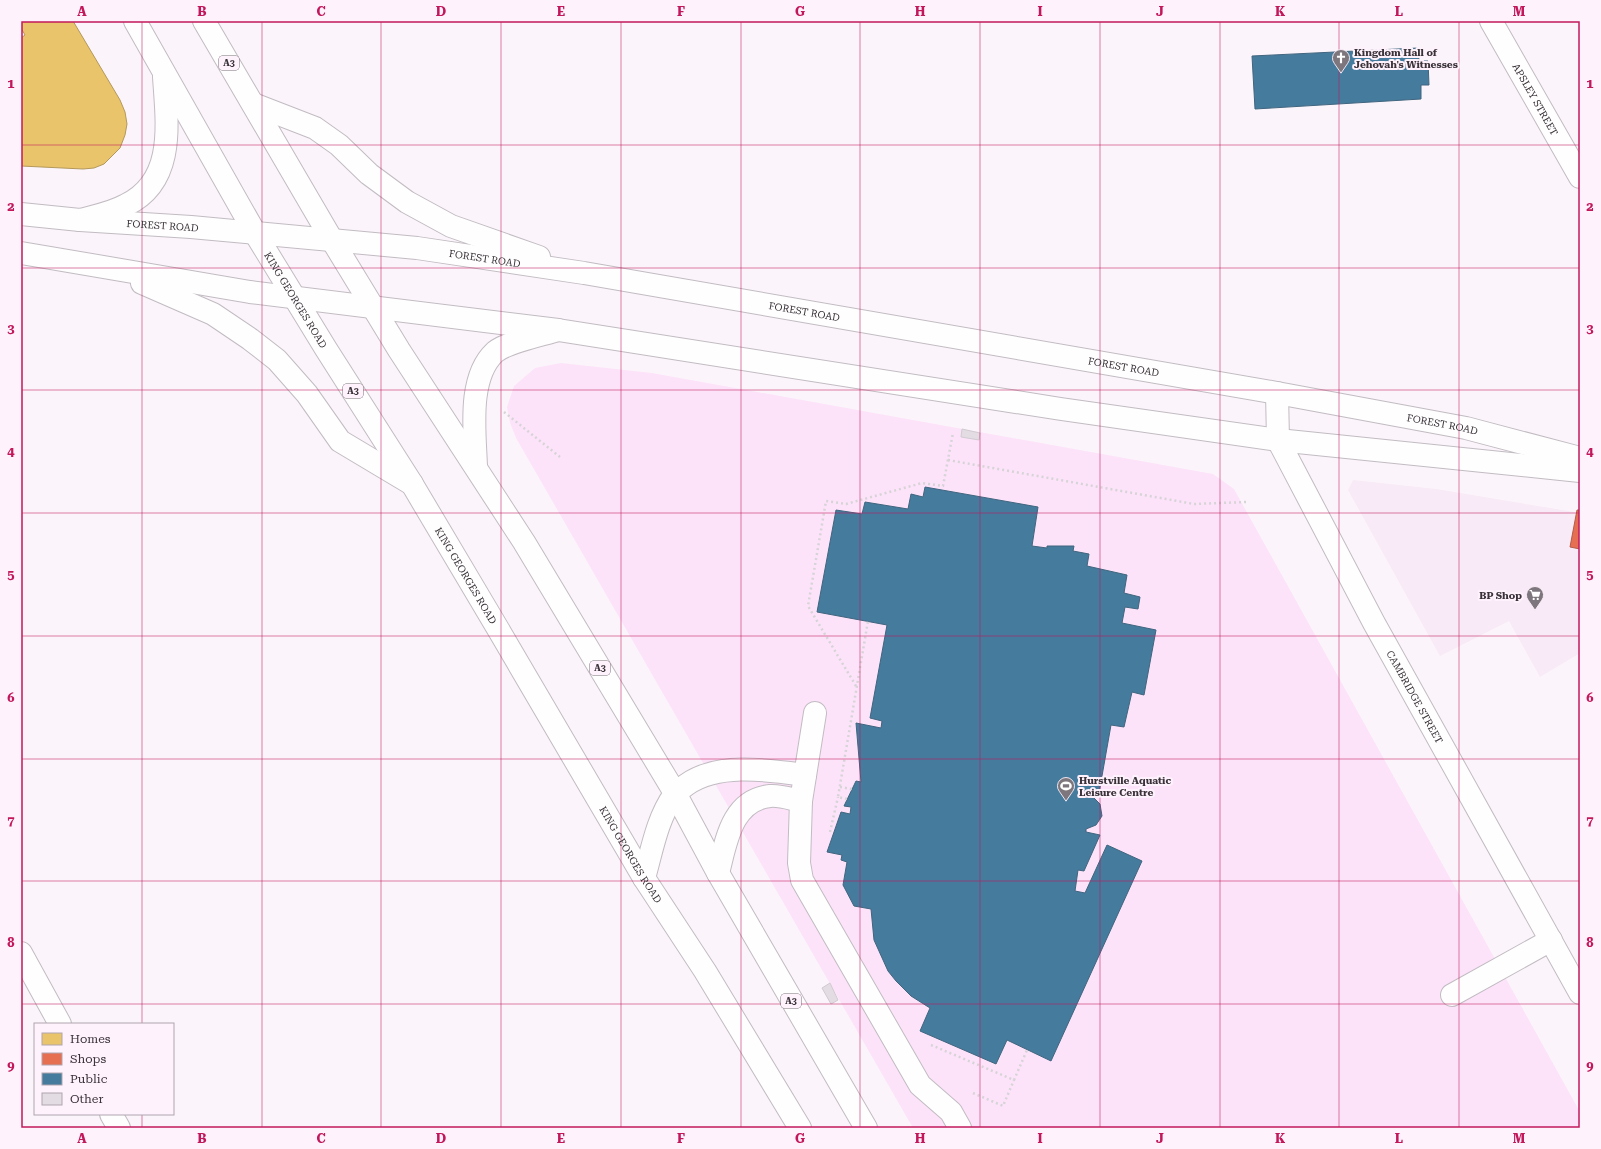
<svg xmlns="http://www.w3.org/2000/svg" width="1601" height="1149" viewBox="0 0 1601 1149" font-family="'Roboto Serif',serif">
	<rect width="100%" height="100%" fill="#fbf5fb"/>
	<path fill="#f8eaf6" d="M1353 480 1436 489 1580 513V653L1540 677 1509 621 1440 656 1348 490Z"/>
	<path fill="#fce3f9" d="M561 363 652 373 1213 474 1234 489 1580 1112V1128H913L516 438 510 423 507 407 514 386 535 368Z"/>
	<path fill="#e9c46a" stroke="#b4985b" d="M21 21H73L120 100 125 112 127 124 125 135 120 148 104 164 94 168 83 169 21 166V38L25 35 21 28Z"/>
	<path fill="#e76f51" stroke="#b35d4a" d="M1577 510H1580V549L1570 547Z"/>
	<g fill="#457b9d" stroke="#41657f">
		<path d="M1418 48 1419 61H1428L1429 85H1421V99L1255 109 1252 56Z"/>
		<path d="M925 487 1038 507 1032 546 1047 548V546H1074L1073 551 1089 554 1087 566 1127 575 1124 593 1140 597 1138 609 1125 607 1122 623 1156 630 1144 695 1132 692 1124 727 1111 725 1099 793 1093 792 1092 796 1100 804 1102 816 1096 825 1086 829V832L1100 835 1084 871 1078 870 1075 891 1085 893 1107 845 1142 861 1051 1061 1007 1040 996 1064 920 1031 930 1008 911 996 896 981 888 971 874 940 871 909 854 906 843 885 847 862 841 860 842 855 827 852 841 812 850 814 851 807 844 806 856 781 861 782 856 723 881 728 882 721 870 718 887 625 817 612 836 510 862 514 865 502 908 509 911 494 923 497Z"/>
	</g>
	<g fill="#e3dde3" stroke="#d1cbd1">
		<path d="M962 429 980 433 979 440 961 437Z"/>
		<path d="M830 983 838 1000 831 1004 822 988Z"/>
	</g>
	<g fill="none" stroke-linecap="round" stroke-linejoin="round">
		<defs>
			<g id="minor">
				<path id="s1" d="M1491 21 1580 177"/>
				<path id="s2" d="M1277 393 1278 440 1374 623 1580 993"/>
				<path d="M815 713 801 801 799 863 802 880 920 1085 951 1112 960 1128"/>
				<path d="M718 873C726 843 731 800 770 796 780 795 791 799 801 801"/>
				<path d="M644 878C652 850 657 819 674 795 677 791 682 788 686 785 718 762 768 770 805 775"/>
				<path d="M21 953 60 1024"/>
				<path d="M1452 995 1551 940"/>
				<path d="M111 1114 119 1128"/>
			</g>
			<g id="major">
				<path d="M253 104 315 128 339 145 369 174 407 202 451 226 539 257"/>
				<path id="s3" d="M21 214 80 220 191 227 417 248 584 273 1277 393 1466 428 1580 458"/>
				<path d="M21 253 250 292 558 330 1061 409 1278 440 1580 471"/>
				<path d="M142 283 213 314 250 339 277 360 307 394 340 441 412 484"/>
			</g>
			<g id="highway">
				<path id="s4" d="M135 21 255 233 326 349 412 484 501 634 644 878 705 971 800 1128"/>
				<path d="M204 21 332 240 399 350 524 542 675 793 718 873 866 1128"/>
				<path d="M80 220C95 216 112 213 126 205 176 181 167 123 164 77"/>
				<path d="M476 467C475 433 467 378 495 352 507 342 542 335 558 330"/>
			</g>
		</defs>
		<use href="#minor" stroke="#c2bcc2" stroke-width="24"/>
		<use href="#major" stroke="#c2bcc2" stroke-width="24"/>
		<use href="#highway" stroke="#c2bcc2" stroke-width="24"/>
		<g stroke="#d6d4d6" stroke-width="2.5" stroke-dasharray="2 3" stroke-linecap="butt">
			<path d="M504 412 560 457"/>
			<path d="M948 460 1194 504 1246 502"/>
			<path d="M856 686 808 606 826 501 846 504 922 483 943 486 953 433"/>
			<path d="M840 787 852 789"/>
			<path d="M847 799 838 797 868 621"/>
			<path d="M830 832 838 797"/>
			<path d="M931 1045 1014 1080 1027 1050"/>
			<path d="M973 1093 1003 1106 1014 1080"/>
		</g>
		<use href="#minor" stroke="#fefefe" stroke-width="22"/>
		<use href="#major" stroke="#fefefe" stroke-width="22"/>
		<use href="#highway" stroke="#fefefe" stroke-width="22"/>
	</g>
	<path fill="none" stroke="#c2185b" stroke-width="1" stroke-opacity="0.55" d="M142 21V1024M262 21V1128M381 21V1128M501 21V1128M621 21V1128M741 21V1128M860 21V1128M980 21V1128M1100 21V1128M1220 21V1128M1339 21V1128M1459 21V1128M21 145H1580M21 268H1580M21 390H1580M21 513H1580M21 636H1580M21 759H1580M21 881H1580M21 1004H1580M142 1114V1128"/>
	<defs>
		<symbol id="church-pin" viewBox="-11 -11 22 30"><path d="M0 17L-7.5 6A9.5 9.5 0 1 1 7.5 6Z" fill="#7d767c" stroke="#fef2fd"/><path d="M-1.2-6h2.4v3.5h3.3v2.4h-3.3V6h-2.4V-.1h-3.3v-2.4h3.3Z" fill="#fff"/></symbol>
		<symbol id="supermarket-pin" viewBox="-11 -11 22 30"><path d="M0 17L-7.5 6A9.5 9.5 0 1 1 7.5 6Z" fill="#7d767c" stroke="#fef2fd"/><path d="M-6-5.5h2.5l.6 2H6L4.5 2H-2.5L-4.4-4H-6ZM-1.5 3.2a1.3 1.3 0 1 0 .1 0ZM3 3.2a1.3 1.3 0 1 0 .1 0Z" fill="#fff"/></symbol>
		<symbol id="stadium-pin" viewBox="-11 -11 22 30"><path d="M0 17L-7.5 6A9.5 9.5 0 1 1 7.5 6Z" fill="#7d767c" stroke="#fef2fd"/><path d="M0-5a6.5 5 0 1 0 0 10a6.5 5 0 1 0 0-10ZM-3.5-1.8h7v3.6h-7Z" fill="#fff"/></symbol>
	</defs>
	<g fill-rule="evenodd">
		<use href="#church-pin" x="1331" y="48" width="20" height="27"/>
		<use href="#supermarket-pin" x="1525" y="585" width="20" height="27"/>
		<use href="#stadium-pin" x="1056" y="776" width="20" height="27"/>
	</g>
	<g text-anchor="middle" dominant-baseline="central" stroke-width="4" stroke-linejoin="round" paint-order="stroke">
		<g fill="#fef2fd" stroke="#746c73" stroke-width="1">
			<rect x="219" y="56" width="20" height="14" rx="3"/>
			<rect x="343" y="384" width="20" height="14" rx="3"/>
			<rect x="590" y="661" width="20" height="14" rx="3"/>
			<rect x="781" y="994" width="20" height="14" rx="3"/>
		</g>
		<g font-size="9" font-weight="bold" fill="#393238">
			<text x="229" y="63">A3</text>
			<text x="353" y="391">A3</text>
			<text x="600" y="668">A3</text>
			<text x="791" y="1001">A3</text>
		</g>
		<g font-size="10" font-weight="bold" fill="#393238" stroke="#fef2fd" text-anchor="start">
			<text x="1354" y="52">Kingdom Hall of<tspan x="1354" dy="12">Jehovah's Witnesses</tspan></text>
			<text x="1522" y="595" text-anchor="end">BP Shop</text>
			<text x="1079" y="780">Hurstville Aquatic<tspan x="1079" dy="12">Leisure Centre</tspan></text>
		</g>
		<g font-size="10" fill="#393238" stroke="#fef2fd">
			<text stroke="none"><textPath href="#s1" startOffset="90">APSLEY STREET</textPath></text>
			<text stroke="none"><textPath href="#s3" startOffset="142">FOREST ROAD</textPath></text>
			<text stroke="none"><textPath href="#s3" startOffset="466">FOREST ROAD</textPath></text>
			<text stroke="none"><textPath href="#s4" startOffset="322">KING GEORGES ROAD</textPath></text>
			<text stroke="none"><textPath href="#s3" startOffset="790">FOREST ROAD</textPath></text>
			<text stroke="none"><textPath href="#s3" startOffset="1114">FOREST ROAD</textPath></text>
			<text stroke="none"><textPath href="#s3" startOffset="1438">FOREST ROAD</textPath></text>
			<text stroke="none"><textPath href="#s4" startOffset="646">KING GEORGES ROAD</textPath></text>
			<text stroke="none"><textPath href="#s2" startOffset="338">CAMBRIDGE STREET</textPath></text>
			<text stroke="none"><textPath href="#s4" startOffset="970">KING GEORGES ROAD</textPath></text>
		</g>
	</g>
	<rect width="1601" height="1149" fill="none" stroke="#fef2fd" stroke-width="44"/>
	<rect x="34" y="1023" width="140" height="92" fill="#fef2fd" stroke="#afa5ae"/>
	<rect x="42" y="1033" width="20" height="12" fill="#e9c46a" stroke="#afa5ae"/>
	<text x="70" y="1043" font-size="12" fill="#393238">Homes</text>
	<rect x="42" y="1053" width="20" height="12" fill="#e76f51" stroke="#afa5ae"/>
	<text x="70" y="1063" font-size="12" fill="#393238">Shops</text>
	<rect x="42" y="1073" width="20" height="12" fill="#457b9d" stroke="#afa5ae"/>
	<text x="70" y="1083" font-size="12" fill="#393238">Public</text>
	<rect x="42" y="1093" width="20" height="12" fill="#e3dde3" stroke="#afa5ae"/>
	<text x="70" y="1103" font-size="12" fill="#393238">Other</text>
	<rect x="22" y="22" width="1557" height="1105" fill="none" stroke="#c2185b" stroke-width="1.5"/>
	<g font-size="13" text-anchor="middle" font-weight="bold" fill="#c2185b">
		<text x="82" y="16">A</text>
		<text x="202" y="16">B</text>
		<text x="321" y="16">C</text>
		<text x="441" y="16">D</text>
		<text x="561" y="16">E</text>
		<text x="681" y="16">F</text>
		<text x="800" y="16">G</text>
		<text x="920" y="16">H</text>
		<text x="1040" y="16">I</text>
		<text x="1160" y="16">J</text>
		<text x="1280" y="16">K</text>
		<text x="1399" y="16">L</text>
		<text x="1519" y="16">M</text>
		<text x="11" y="88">1</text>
		<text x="1590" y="88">1</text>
		<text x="11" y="211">2</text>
		<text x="1590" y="211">2</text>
		<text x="11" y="333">3</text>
		<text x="1590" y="333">3</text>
		<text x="11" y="456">4</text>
		<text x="1590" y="456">4</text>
		<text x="11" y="579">5</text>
		<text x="1590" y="579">5</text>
		<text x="11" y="702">6</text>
		<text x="1590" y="702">6</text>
		<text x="11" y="825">7</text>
		<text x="1590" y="825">7</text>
		<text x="11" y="947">8</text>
		<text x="1590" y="947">8</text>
		<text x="11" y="1070">9</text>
		<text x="1590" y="1070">9</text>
		<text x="82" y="1143">A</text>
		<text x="202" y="1143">B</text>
		<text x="321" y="1143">C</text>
		<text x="441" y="1143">D</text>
		<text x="561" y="1143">E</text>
		<text x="681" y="1143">F</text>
		<text x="800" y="1143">G</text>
		<text x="920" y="1143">H</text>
		<text x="1040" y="1143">I</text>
		<text x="1160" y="1143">J</text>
		<text x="1280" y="1143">K</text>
		<text x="1399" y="1143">L</text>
		<text x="1519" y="1143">M</text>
	</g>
</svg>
